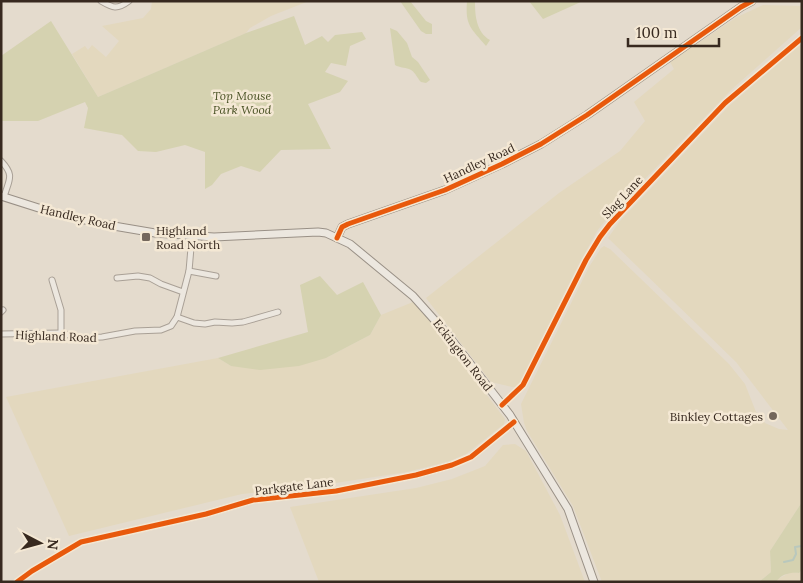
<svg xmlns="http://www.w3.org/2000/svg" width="803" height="583" viewBox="0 0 803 583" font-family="Lora,serif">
	<rect width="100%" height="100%" fill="#e4dbcd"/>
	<g fill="#e3d8be">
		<path d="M152 1H309L271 16 250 28 246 33 98 97 72 54 85 46 88 50 92 45 106 57 119 41 102 26 143 18 151 9Z"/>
		<path d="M763 5 802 6V27L731 90 608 217 597 231 579 264 517 388 491 382 426 298 559 193 620 151 645 121 634 102 674 69 670 62 737 17Z"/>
		<path d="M802 43V502L770 551 771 572 759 582H602L573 506 527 431 524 423 521 404 589 267 601 248 604 246 610 249 729 364 745 384 756 412 765 423 779 429 788 430 736 362 608 238 620 221 729 106Z"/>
		<path d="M413 302 427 316 505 419 504 424 466 454 450 461 407 472 303 488 242 494 69 536 6 397 218 358 231 366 326 358 370 335 381 315Z"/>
		<path d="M515 444 526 451 560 515 585 582H319L290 507 416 488 452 479 485 466 503 445Z"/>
		<path d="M802 570V582H776L778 579 791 572 799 573Z"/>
	</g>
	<g fill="#d5d2b0">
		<path d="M400 1H410L426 21 432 24V34H426L421 31Z"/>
		<path d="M467 1H475C475 15 476 32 490 40L486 46C471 28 465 26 467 1Z"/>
		<path d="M529 1H583L543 19Z"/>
		<path d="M294 16 305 45 322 36 328 42 335 35 362 32 366 39 350 46 346 66 331 63 325 72 348 81 340 92 308 104 331 149 281 150 260 172 241 166 221 174 212 185 205 189V152L185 145 156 152 138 151 122 135 84 128 88 108 85 102 38 121H1V56L51 21 98 97 246 33Z"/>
		<path d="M390 28 397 31 407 43 412 57 418 62 430 80 426 83 421 82C417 78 415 71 409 69 404 67 400 68 395 65Z"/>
		<path d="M320 276 337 295 363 282 381 315 370 335 326 358 299 366 260 370 231 366 218 358 308 332 300 285Z"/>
		<path d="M802 502V570L799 573C791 572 781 574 776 582H759L771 572 770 551Z"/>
	</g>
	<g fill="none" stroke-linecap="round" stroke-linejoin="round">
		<path stroke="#b9c8bd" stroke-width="2" d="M784 562 793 560 796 554 795 547 802 546"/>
		<defs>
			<g id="street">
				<path d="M101 1C113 8 117 10 129 1"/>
				<path d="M1 161C15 176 9 179 4 197"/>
				<path d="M189 271 216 276"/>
				<path d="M117 278 138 276 150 278 161 284 183 292"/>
				<path d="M52 280 61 310V333"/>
				<path d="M1 312 3 310"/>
				<path d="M177 317 194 323 205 324 215 322 232 323 243 322 278 312"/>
				<path d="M1 334 61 333 81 338 102 337 135 331 161 330 171 326 177 317 189 271 192 236"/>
				<path d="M502 405 523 385 586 260 600 237 610 224 725 103 802 38"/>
				<path d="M17 582 32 571 81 542 206 514 253 500 336 491 416 475 452 465 471 457 514 422"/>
			</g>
			<g id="secondary">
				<path d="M1 196 48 211 102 224 155 233 214 237 318 232 326 233 350 244 413 296 447 334 510 415 568 509 594 582"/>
				<path d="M337 238 342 227 348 224 445 190 502 164 541 144 587 115 741 7 752 1"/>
			</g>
		</defs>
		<use href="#street" stroke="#a9a096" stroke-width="7"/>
		<use href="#secondary" stroke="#999086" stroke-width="9"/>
		<use href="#street" stroke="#ece7df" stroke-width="5"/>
		<use href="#secondary" stroke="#ece7df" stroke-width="7"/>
		<defs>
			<g id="cycleway">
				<path d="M337 238 342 227 348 224 445 190 502 164 541 144 587 115 741 7 752 1"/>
				<path d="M502 405 523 385 586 260 600 237 610 224 725 103 802 38"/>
				<path d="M17 582 32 571 81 542 206 514 253 500 336 491 416 475 452 465 471 457 514 422"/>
			</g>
		</defs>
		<use href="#cycleway" stroke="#f4e8d4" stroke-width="8"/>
		<use href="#cycleway" stroke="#e8590c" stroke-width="5"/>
	</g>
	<g fill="#74675c" stroke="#f4e8d4" stroke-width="2">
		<rect x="141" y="232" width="10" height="10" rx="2.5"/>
		<circle cx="773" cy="416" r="5"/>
	</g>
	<g text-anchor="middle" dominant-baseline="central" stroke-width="5" stroke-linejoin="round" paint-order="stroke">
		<g font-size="12" font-style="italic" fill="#4b5326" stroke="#f4e8d4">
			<text x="242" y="95">Top Mouse<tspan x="242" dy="14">Park Wood</tspan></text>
		</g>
		<g font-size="12" fill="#37291f" stroke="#f4e8d4">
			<text transform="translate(479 163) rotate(-25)">Handley Road</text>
			<text transform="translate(622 197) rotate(-47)">Slag Lane</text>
			<text transform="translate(78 217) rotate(13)">Handley Road</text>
			<text transform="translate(56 336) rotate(2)">Highland Road</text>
			<text transform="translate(463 355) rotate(52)">Eckington Road</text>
			<text transform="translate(294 486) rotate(-7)">Parkgate Lane</text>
		</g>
		<g font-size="12" fill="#37291f" stroke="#f4e8d4" text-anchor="start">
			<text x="156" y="230">Highland<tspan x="156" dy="14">Road North</tspan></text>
			<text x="763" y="416" text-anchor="end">Binkley Cottages</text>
		</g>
	</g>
	<rect width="803" height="583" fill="none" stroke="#37291f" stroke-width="5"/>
	<g transform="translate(40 543) rotate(96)" stroke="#f4e8d4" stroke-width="4" paint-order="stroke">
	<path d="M0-4L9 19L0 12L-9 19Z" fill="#37291f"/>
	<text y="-8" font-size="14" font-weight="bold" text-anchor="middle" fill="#37291f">N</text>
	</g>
	<path d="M628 38v8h91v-8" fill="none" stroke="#37291f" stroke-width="2.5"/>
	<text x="636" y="38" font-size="15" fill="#37291f" stroke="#f4e8d4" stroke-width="4" paint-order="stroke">100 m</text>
</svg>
